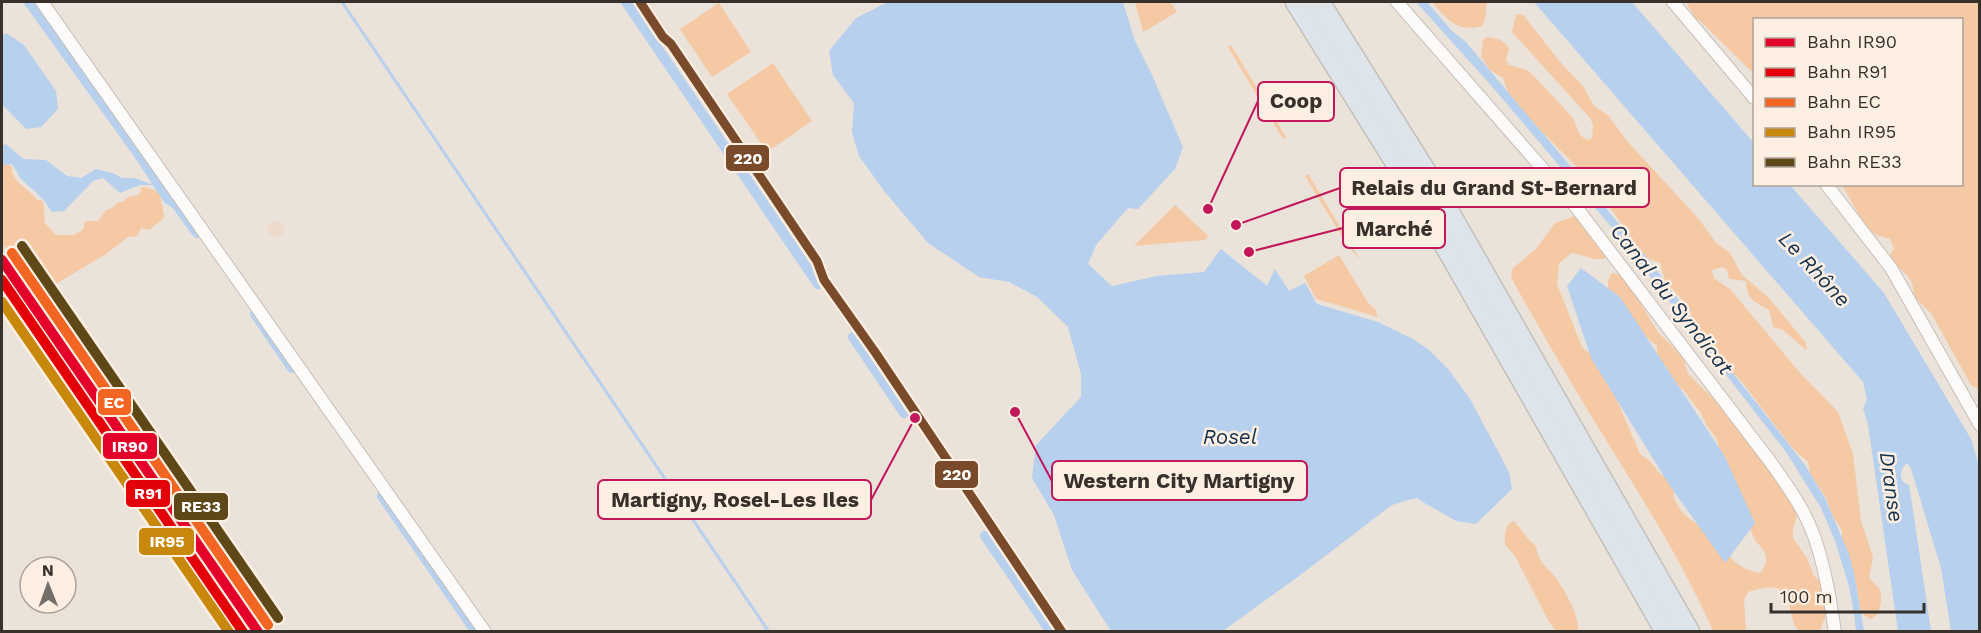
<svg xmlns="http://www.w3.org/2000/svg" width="1981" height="633" viewBox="0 0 1981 633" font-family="'Work Sans',sans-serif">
	<rect width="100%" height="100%" fill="#ebe2da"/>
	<g fill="#eddacc">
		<circle cx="276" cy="229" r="8"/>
		<path d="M2 238 274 631H232L2 296Z"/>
	</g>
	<g fill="#f5c9a4">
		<path d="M1135 2H1170L1177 12 1143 32Z"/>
		<path d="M1432 2H1487L1485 20 1482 26C1457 33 1447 19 1432 2Z"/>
		<path d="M1686 2H1979V390L1971 385 1931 313 1915 298 1912 283 1908 276 1896 265 1890 255 1894 248 1890 239 1876 235 1866 227 1842 185 1962 184V20H1754V74L1700 21 1695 18Z"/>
		<path d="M719 3 751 52 712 77 680 29Z"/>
		<path d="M1520 14 1524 16 1561 63 1583 86 1594 106 1608 115 1627 141 1698 218 1716 243 1730 253 1742 275 1769 298 1806 343 1807 349 1806 350 1783 330 1773 327 1769 310C1754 302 1747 300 1746 281L1729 279 1727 270 1723 267 1712 270 1714 278 1730 289 1801 374 1838 412 1853 454 1861 521 1873 557 1869 578 1880 589C1882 601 1882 614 1870 619L1860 612 1857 587 1842 541V530L1833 517 1826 498 1810 473 1808 462 1793 449 1742 382 1732 372 1700 330 1692 317 1689 307 1665 281 1660 263 1645 257 1592 182 1530 120 1508 92 1503 78 1490 70 1481 57 1483 40 1487 37C1497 38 1504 40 1509 49L1506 60 1509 65 1527 70 1535 77 1573 118 1580 135 1587 140 1592 138 1593 125 1590 118 1512 32 1516 15Z"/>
		<path d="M1231 45 1286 137 1283 139 1228 47Z"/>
		<path d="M773 63 812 121 767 152 727 94Z"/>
		<path d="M2 164 11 165C12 168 12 171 13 175 17 184 31 191 37 200L43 201 45 223 56 235H74L83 230 85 221H98L106 210 114 207 118 202H123L128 197 139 195 142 187C145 187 158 191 160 193L164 217C160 223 154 224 150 230L141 228 137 236 128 237 106 254 59 282 55 285 54 290 49 292 40 290 37 282C29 279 26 278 25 269L14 262 2 242Z"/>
		<path d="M1308 174 1359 258V259L1346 243 1305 176Z"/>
		<path d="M1175 205 1208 236 1205 240 1134 246Z"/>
		<path d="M1588 215 1604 237 1607 255 1604 259C1592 261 1583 254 1571 253L1559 264 1557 284 1582 347 1593 356 1610 384 1640 454 1650 461 1660 474 1677 484 1673 497C1677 502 1679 509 1683 513 1688 519 1696 522 1702 527 1719 543 1735 571 1760 573 1770 561 1767 551 1756 542L1722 467 1717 439 1707 426 1701 413 1684 391 1664 372 1657 362V346L1647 338 1608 290V280L1612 273 1624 275 1657 331 1683 357 1688 374 1778 462 1784 473 1797 516 1793 529V538L1807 558 1814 576 1834 593 1820 631H1799L1794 625 1786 593C1774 584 1762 588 1748 592L1744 600 1746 631H1713C1685 567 1648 508 1611 448 1577 394 1545 338 1514 283L1511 275 1513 268 1535 250 1555 223 1575 216Z"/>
		<path d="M1339 255 1368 303 1375 309 1378 317 1316 299 1304 276Z"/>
		<path d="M1514 521 1530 541 1536 546C1538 563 1546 566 1556 578 1566 593 1579 614 1578 631H1556L1549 622 1515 556 1505 545C1505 536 1504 525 1514 521Z"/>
	</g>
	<g fill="#b6d0ee">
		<path d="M888 2H1123L1135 41 1152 75 1183 147 1175 169 1138 209 1128 208 1096 245 1088 264 1112 286 1157 276 1204 272 1221 249 1267 286 1275 269 1289 291 1305 283 1317 304 1378 322 1413 339 1428 349 1448 369 1470 399 1509 472 1512 489 1476 524 1456 521 1416 498 1392 505 1299 576 1223 631H1111L1072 570 1054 515 1032 478 1036 445 1081 397V374L1068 327 1037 297 1009 282 979 277 928 243 885 192 859 156 852 132 854 103 833 75 829 51 856 18Z"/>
		<path d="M1416 2H1427L1452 31 1465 41 1651 262 1711 345 1805 465 1825 498 1849 554 1854 573 1864 631H1856L1854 613 1849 586 1835 541 1821 508 1786 452 1614 230 1489 83Z"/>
		<path d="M1534 2H1632L1754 143V184L1790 185 1884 293 1971 439 1979 465V631H1951L1941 568 1911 469 1907 463C1901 469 1899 475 1903 482L1909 485 1910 490 1931 631H1898L1868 425 1863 408 1867 400 1863 382Z"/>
		<path d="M6 33 24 45 56 91 58 109 41 127 26 129 2 104V35Z"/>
		<path d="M6 144 23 159 46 160 67 176 81 178 96 169 113 173 122 178H135L154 185H140L120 193 103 178 93 181 64 211 52 212 43 199 21 179 12 164 3 165 2 163V146Z"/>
		<path d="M1581 268 1620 297 1725 457 1755 523 1725 563 1670 486 1591 358 1567 286Z"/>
	</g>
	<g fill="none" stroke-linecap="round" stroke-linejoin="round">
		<path stroke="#b6d0ee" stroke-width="3" d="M342 2 769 632"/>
		<g stroke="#b6d0ee" stroke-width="10">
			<path d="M29 2 140 156 168 199 176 204 197 233"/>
			<path d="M626 2 818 284"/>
			<path d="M255 314 292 368"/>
			<path d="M853 337 904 413"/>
			<path d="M382 496 476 632"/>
			<path d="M985 536 1051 632"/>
		</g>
		<defs>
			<g id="street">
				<path d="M42 2 485 632"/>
				<path d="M640 2 663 37 671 44 817 261 824 280 875 352 1062 632"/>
				<path d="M1397 2 1576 207 1769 460C1786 484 1804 508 1814 536 1825 567 1830 599 1835 632"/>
				<path d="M1673 2 1754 98"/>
				<path d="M1826 184 1891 268 1980 425"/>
			</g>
			<g id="highway">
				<path d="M1297 2 1422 203 1667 632"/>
				<path d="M1318 2 1426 174 1688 632"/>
			</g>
		</defs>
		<use href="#street" stroke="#c6beb8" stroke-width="14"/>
		<use href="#highway" stroke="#c4c0bb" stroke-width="25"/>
		<use href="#street" stroke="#fcfbf9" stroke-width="12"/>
		<use href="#highway" stroke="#dde4ea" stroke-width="22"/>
		<defs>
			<path id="bus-1" d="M640 2 663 37 671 44 817 261 824 280 875 352 1062 632"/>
		</defs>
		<use href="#bus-1" stroke="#feefe3" stroke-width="14"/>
		<use href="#bus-1" stroke="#7a4b2a" stroke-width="9"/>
		<defs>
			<path id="rail-1" d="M2 260 258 632"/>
			<path id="rail-2" d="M2 280 243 632"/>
			<path id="rail-3" d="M12 253 268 625"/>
			<path id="rail-4" d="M2 302 229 632"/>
			<path id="rail-5" d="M22 246 278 618"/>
		</defs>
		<use href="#rail-1" stroke="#feefe3" stroke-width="15"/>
		<use href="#rail-2" stroke="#feefe3" stroke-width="15"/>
		<use href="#rail-3" stroke="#feefe3" stroke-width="15"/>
		<use href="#rail-4" stroke="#feefe3" stroke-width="15"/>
		<use href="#rail-5" stroke="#feefe3" stroke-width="15"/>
		<use href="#rail-1" stroke="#e4002b" stroke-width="10"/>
		<use href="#rail-2" stroke="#e30009" stroke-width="10"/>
		<use href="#rail-3" stroke="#f26522" stroke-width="10"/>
		<use href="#rail-4" stroke="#c7880b" stroke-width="10"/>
		<use href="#rail-5" stroke="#5f4817" stroke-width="10"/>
	</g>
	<g text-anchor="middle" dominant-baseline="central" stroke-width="5" stroke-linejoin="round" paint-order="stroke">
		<g font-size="21" font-style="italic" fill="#15324f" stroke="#feefe3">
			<text transform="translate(1815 269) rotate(47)">Le Rhône</text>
			<text transform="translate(1672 299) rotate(52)">Canal du Syndicat</text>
			<text x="1230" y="436">Rosel</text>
			<text transform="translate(1892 487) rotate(82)">Dranse</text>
		</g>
	</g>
	<path fill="none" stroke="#c2185b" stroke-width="2" d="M1208 209L1258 101M1236 225L1340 188M1249 252L1343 228M1015 412L1052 481M915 418L871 500"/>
	<g fill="#c2185b" stroke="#feefe3" stroke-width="2">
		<circle cx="1208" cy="209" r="6"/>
		<circle cx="1236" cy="225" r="6"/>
		<circle cx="1249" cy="252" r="6"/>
		<circle cx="1015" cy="412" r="6"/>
		<circle cx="915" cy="418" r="6"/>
	</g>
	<g fill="#feefe3" stroke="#c2185b" stroke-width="2">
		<rect x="1258" y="82" width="76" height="39" rx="6"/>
		<rect x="1340" y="168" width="309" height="39" rx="6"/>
		<rect x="1343" y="209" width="102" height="39" rx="6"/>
		<rect x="1052" y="461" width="255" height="39" rx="6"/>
		<rect x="598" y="480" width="273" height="39" rx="6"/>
	</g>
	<g font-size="21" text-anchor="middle" font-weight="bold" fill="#37302b">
		<text x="1296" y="108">Coop</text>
		<text x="1494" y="195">Relais du Grand St-Bernard</text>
		<text x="1394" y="236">Marché</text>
		<text x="1179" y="488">Western City Martigny</text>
		<text x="735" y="507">Martigny, Rosel-Les Iles</text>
	</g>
	<g stroke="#feefe3" stroke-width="2">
		<rect x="725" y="144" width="45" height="28" rx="6" fill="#7a4b2a"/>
		<rect x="97" y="388" width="35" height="28" rx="6" fill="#f26522"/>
		<rect x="102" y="432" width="56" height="28" rx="6" fill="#e4002b"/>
		<rect x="934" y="460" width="45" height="29" rx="6" fill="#7a4b2a"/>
		<rect x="125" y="479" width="46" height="29" rx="6" fill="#e30009"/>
		<rect x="173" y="492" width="56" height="29" rx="6" fill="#5f4817"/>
		<rect x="138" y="527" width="57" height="29" rx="6" fill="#c7880b"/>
	</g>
	<g font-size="16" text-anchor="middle" font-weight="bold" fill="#fff">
		<text x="748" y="164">220</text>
		<text x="114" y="408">EC</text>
		<text x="130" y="452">IR90</text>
		<text x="957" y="480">220</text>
		<text x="148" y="499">R91</text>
		<text x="201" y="512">RE33</text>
		<text x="167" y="547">IR95</text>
	</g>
	<rect width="1981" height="633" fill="none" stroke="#37302b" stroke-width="6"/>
	<rect x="1753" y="18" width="210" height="168" fill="#feefe3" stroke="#aea399" stroke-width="1.5"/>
	<rect x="1765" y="38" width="30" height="9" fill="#e4002b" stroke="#aea399" stroke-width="1.5"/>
	<text x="1807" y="48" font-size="18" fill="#37302b">Bahn IR90</text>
	<rect x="1765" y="68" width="30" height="9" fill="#e30009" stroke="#aea399" stroke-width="1.5"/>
	<text x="1807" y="78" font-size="18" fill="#37302b">Bahn R91</text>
	<rect x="1765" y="98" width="30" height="9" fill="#f26522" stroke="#aea399" stroke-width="1.5"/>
	<text x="1807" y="108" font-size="18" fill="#37302b">Bahn EC</text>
	<rect x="1765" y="128" width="30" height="9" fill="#c7880b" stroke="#aea399" stroke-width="1.5"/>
	<text x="1807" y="138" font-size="18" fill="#37302b">Bahn IR95</text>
	<rect x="1765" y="158" width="30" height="9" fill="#5f4817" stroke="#aea399" stroke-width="1.5"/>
	<text x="1807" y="168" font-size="18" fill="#37302b">Bahn RE33</text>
	<g transform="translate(48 585) rotate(359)"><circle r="28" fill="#feefe3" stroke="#aea399" stroke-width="1.5"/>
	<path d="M0-4.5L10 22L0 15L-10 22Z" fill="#766e68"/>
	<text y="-9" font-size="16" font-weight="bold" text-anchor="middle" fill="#37302b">N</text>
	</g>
	<path d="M1771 603v9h153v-9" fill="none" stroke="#37302b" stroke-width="3"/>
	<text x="1780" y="603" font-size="18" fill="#37302b" stroke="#feefe3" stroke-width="4.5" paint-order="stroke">100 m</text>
</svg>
